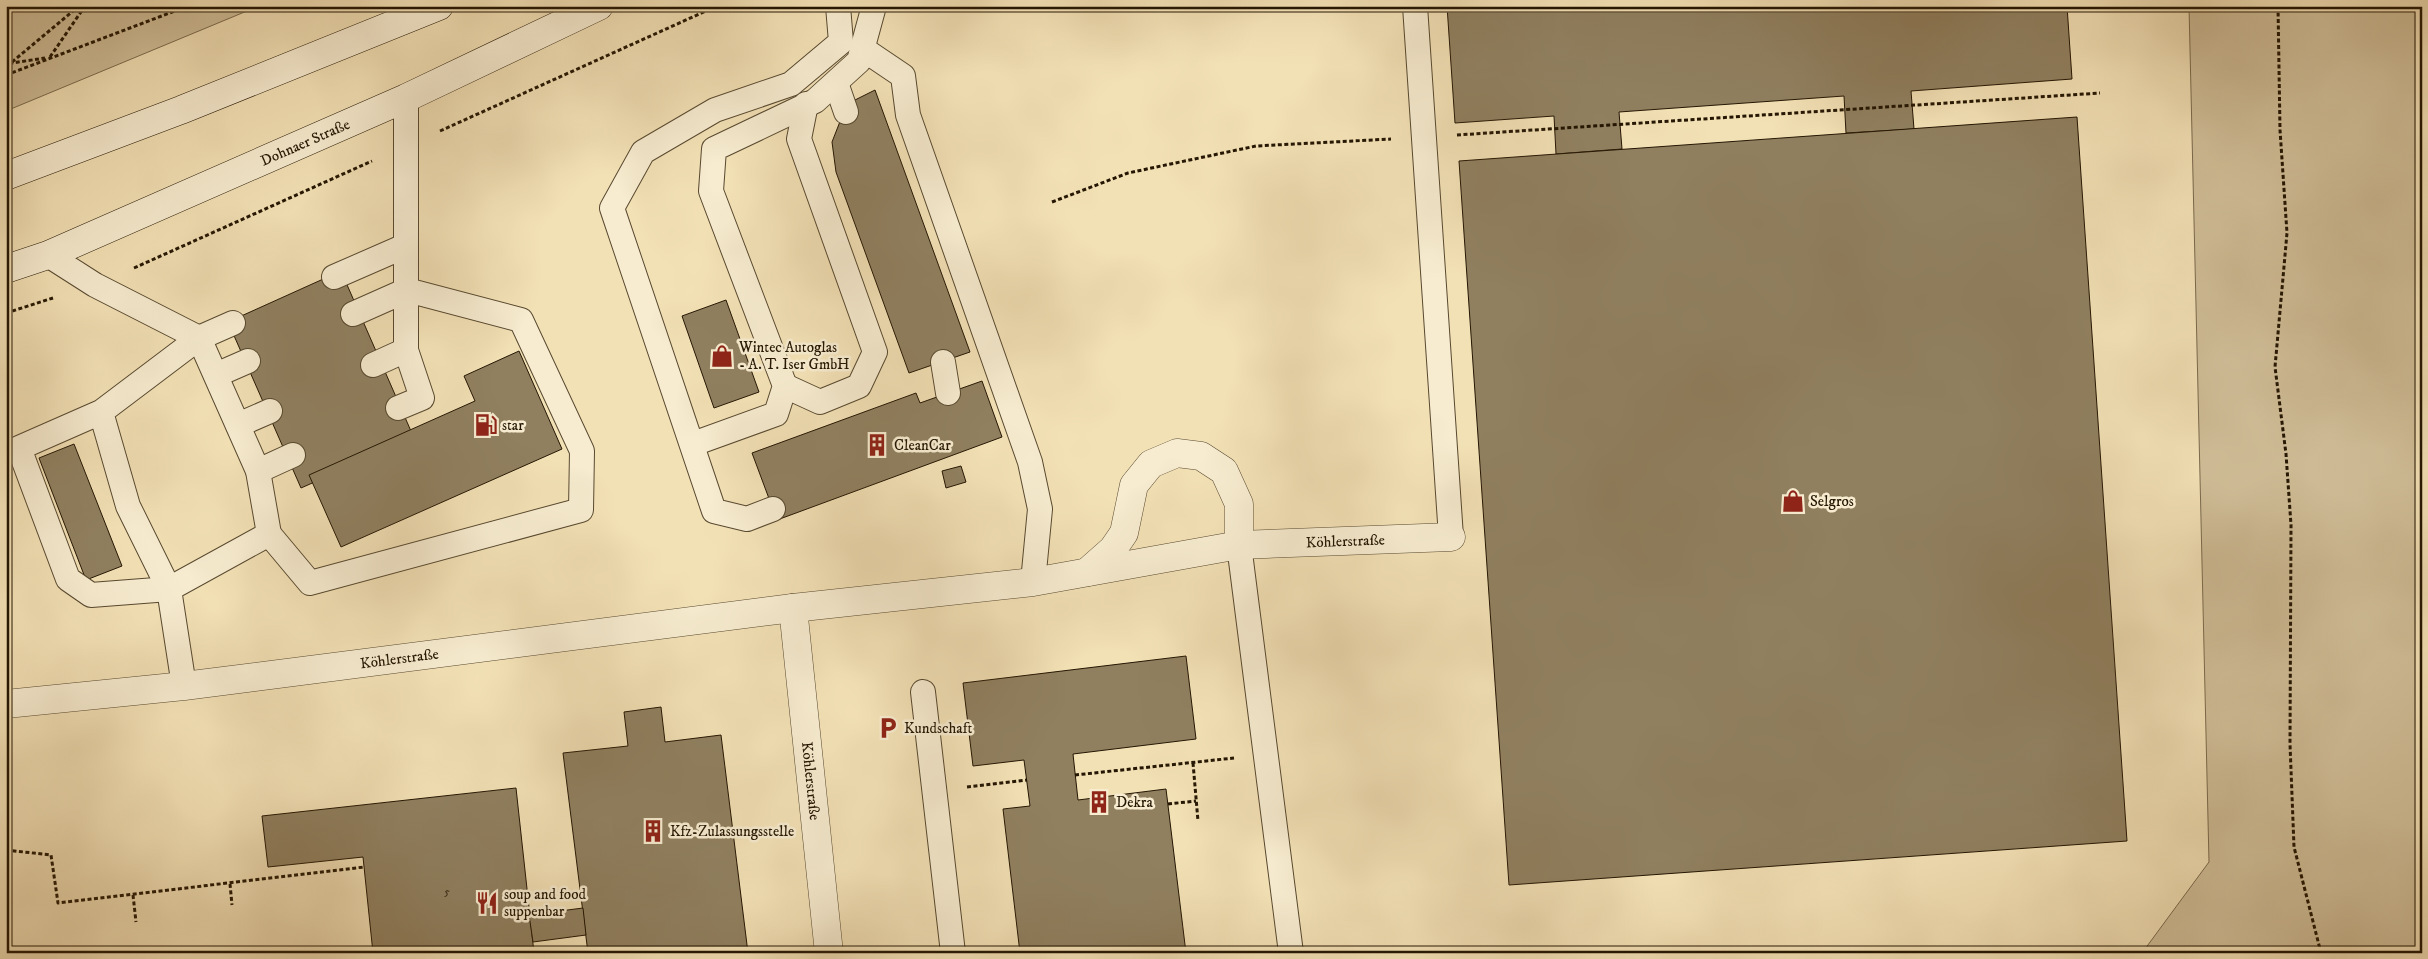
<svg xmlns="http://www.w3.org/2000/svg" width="2428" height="959" viewBox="0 0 2428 959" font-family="'IM FELL DW Pica',serif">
	<rect width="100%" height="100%" fill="#f3e1b6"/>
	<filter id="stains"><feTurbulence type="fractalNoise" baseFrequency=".004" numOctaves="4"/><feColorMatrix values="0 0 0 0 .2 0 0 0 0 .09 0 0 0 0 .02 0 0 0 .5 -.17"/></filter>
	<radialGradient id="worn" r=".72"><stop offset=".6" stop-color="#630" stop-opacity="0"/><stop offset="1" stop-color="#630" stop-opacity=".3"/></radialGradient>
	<g fill="#d0be98" stroke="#7a6a4e">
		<path d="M6 6H259L6 111Z"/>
		<path d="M2189 6H2422V953H2142L2209 862Z"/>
	</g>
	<g fill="#908060" stroke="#241603">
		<path d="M1447 6H2067L2072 79 1911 91 1914 129 1846 133 1844 96 1619 112 1622 149 1556 154 1554 116 1455 123Z"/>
		<path d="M875 90 970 352 909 373 836 172 832 142 841 119 855 100Z"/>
		<path d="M2077 117 2127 841 1509 885 1459 161Z"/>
		<path d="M341 271 414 438 301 488 228 322Z"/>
		<path d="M726 300 759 392 714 408 682 316Z"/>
		<path d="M519 351 562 449 341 547 309 475 475 401 464 376Z"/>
		<path d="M982 381 1002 437 777 520 752 453 916 393 920 403Z"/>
		<path d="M74 444 122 566 86 580 39 458Z"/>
		<path d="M961 466 966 482 946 488 942 471Z"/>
		<path d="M1186 656 1196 739 1073 754 1078 800 1166 789 1186 953H1020L1003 809 1030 806 1024 760 973 766 963 683Z"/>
		<path d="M661 707 665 742 721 735 748 953H588L563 753 628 746 624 712Z"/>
		<path d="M516 788 534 953H373L363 857 268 867 262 816Z"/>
		<path d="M583 908 586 935 533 942 529 915Z"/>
	</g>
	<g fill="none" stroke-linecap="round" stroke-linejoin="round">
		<defs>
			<g id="lane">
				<path d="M1415 6 1451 537"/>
				<path d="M863 49 903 76 908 115 1030 462 1040 509 1033 582"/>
				<path d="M836 83 846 112"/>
				<path d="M48 255 95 285 199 338 258 471 269 534 169 589 184 686"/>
				<path d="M334 277 405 246"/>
				<path d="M943 362 948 393"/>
				<path d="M373 365 406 350"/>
				<path d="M216 375 248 361"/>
				<path d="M785 386 820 402 859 386 875 352 799 139 806 104"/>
				<path d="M398 408 422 398 406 350V98"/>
				<path d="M101 412 19 448 68 579 91 595 169 589 128 506 101 412 199 338 233 323"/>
				<path d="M238 425 270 411"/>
				<path d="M693 444 776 414 785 386 711 191 714 149 815 101 859 61 874 6"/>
				<path d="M258 471 293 455"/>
				<path d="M773 509 747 519 714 511 612 208 643 152 715 110 791 84 841 42 838 6"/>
				<path d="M269 534 310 583 581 510 582 451 521 320 407 290 353 314"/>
				<path d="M1239 545 1291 953"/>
				<path d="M923 692 953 953"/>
			</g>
			<g id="street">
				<path d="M1087 572 1113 549 1124 533 1134 485 1151 464 1177 453 1201 456 1224 471 1239 504V545"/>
				<path id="s1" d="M793 608 829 953"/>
				<path id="s2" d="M6 704 184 686 793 608 1033 582 1239 545 1451 537"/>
			</g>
			<g id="secondary">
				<path d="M6 176 181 110 439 6"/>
				<path id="s3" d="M6 269 48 255 406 98 599 6"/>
			</g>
		</defs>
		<use href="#lane" stroke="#584930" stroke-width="26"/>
		<use href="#street" stroke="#584930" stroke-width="29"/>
		<use href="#secondary" stroke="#241603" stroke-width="29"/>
		<g stroke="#241603" stroke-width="3" stroke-dasharray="4 2.5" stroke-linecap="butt">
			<path d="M2278 6 2280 130 2287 233 2275 367 2286 454 2291 525 2290 744 2294 847 2321 953"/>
			<path d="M6 56 12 63 45 58"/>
			<path d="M50 57 85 6"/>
			<path d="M12 62 79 6"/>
			<path d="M6 75 188 6"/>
			<path d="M440 131 717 6"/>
			<path d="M1457 135 2100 93"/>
			<path d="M1052 202 1128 173 1256 146 1391 139"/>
			<path d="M134 268 372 161"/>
			<path d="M6 313 53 298"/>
			<path d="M1193 763 1198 821"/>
			<path d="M1075 775 1234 758"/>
			<path d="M967 787 1027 780"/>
			<path d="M1168 804 1196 801"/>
			<path d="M6 850 51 855 58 903 364 867"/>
			<path d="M230 884 232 905"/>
			<path d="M133 895 136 922"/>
		</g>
		<use href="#lane" stroke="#f7ecd0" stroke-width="24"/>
		<use href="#street" stroke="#f7ecd0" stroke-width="28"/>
		<use href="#secondary" stroke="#f7ecd0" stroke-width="28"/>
	</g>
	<defs>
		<symbol id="shop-bare" viewBox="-9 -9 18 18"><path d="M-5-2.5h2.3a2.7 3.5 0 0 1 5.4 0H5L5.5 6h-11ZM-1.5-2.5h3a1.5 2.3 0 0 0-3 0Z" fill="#8f2418" stroke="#f7ecd0" stroke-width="2.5" paint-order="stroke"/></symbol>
		<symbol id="fuel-bare" viewBox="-9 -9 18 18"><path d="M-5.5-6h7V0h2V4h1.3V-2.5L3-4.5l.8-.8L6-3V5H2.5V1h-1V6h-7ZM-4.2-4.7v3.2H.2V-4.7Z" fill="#8f2418" stroke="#f7ecd0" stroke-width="2.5" paint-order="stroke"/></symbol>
		<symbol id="building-bare" viewBox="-9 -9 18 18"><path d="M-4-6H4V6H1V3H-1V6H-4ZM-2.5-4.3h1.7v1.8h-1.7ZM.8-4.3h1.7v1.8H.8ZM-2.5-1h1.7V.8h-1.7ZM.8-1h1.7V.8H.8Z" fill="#8f2418" stroke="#f7ecd0" stroke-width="2.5" paint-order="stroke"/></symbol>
		<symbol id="parking-bare" viewBox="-9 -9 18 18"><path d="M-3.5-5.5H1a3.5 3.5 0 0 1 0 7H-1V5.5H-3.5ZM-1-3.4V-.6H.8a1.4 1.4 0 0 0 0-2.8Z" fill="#8f2418" stroke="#f7ecd0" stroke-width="2.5" paint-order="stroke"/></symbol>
		<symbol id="restaurant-bare" viewBox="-9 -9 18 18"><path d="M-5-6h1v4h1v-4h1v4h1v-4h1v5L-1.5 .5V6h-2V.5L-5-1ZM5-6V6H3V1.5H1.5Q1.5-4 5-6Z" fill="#8f2418" stroke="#f7ecd0" stroke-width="2.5" paint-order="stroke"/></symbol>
	</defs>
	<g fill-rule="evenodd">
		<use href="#shop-bare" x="706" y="340" width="32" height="32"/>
		<use href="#fuel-bare" x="470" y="409" width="32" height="32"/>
		<use href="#building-bare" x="861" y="429" width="32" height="32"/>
		<use href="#shop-bare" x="1777" y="485" width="32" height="32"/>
		<use href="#parking-bare" x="872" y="712" width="32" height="32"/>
		<use href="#building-bare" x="1083" y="786" width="32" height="32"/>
		<use href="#building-bare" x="637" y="815" width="32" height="32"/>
		<use href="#restaurant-bare" x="471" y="887" width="32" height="32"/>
	</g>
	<g text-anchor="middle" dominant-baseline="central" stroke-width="5" stroke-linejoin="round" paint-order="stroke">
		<g font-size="12" fill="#3f301a">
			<text x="447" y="891">5</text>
		</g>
		<g font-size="15" fill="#241603" stroke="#f7ecd0">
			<text stroke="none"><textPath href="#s3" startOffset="325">Dohnaer Straße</textPath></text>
			<text stroke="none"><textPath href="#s2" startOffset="1350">Köhlerstraße</textPath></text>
			<text stroke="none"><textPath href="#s2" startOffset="396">Köhlerstraße</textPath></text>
			<text stroke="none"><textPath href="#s1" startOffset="174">Köhlerstraße</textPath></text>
		</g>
		<g font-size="15" fill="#241603" stroke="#f7ecd0" text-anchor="start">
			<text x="739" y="347">Wintec Autoglas<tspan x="739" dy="17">- A. T. Iser GmbH</tspan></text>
			<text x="502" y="425">star</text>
			<text x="894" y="445">CleanCar</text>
			<text x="1810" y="501">Selgros</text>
			<text x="904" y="728">Kundschaft</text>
			<text x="1116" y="802">Dekra</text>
			<text x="670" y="831">Kfz-Zulassungsstelle</text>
			<text x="504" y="894">soup and food<tspan x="504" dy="17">suppenbar</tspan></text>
		</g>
	</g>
	<rect width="2428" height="959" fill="none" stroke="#f3e1b6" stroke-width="25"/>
	<rect x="8" y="8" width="2413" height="944" fill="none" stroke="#241603" stroke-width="2.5"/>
	<rect x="12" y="12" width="2403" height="934" fill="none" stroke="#241603"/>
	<rect width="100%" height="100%" filter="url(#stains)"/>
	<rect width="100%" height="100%" fill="url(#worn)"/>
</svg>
